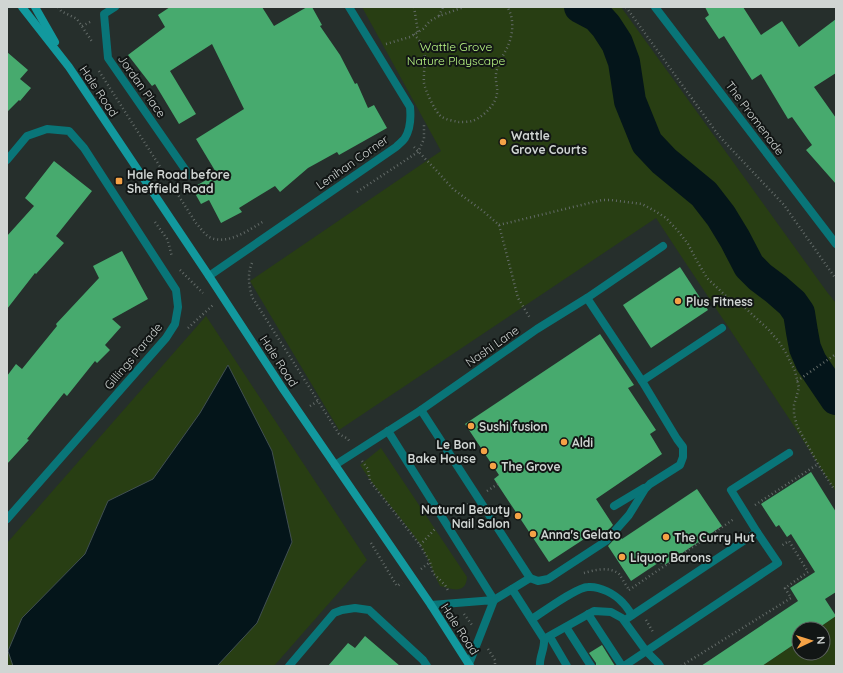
<svg xmlns="http://www.w3.org/2000/svg" width="843" height="673" viewBox="0 0 843 673" font-family="Quicksand,sans-serif">
	<rect width="100%" height="100%" fill="#262f2c"/>
	<g fill="#283e13">
		<path d="M362 7H621L827 292 836 303V492L792 423 685 262 656 218 339 430 250 281 441 151Z"/>
		<path d="M206 316 367 560 274 666H7V543Z"/>
		<path d="M381 448 467 577C466 595 451 589 440 586 433 572 428 557 420 544 401 517 378 493 360 465Z"/>
		<path d="M836 616V666H762L799 641V653H823V629H817Z"/>
	</g>
	<path fill="#04151a" stroke="#414f52" d="M228 365 272 451 292 542 257 623 217 666H13L8 651 22 618 85 554 108 501 153 479 200 413Z"/>
	<g fill="none" stroke-linecap="round" stroke-linejoin="round">
		<path stroke="#04151a" stroke-width="32" d="M580 7 597 16 606 26 617 43 624 62 630 101 647 143 664 161 704 194 721 216 735 239 749 266 760 277 776 289 792 303 799 313 802 332 805 348 811 362 836 399"/>
	</g>
	<g fill="#47aa6e">
		<path d="M170 7H262L274 26 307 7H312L322 25 320 26 340 55 355 84 357 83 368 108 374 105 387 128 339 155 337 152 308 168 280 192 275 186 239 208 242 212 221 223 209 200 201 204 192 188 217 174 196 139 244 109 212 44 170 71 196 114 179 124 155 84 152 86 128 55 165 27 158 15Z"/>
		<path d="M705 7H743L761 35 782 21 799 47 836 19V73L814 87 836 118V184L806 150 812 145 792 117 788 119 761 74 752 80 724 36 719 39 705 18 709 15Z"/>
		<path d="M7 52 28 70 20 79 31 88 20 101 19 100 7 112Z"/>
		<path d="M54 161 92 191 56 236 64 243 36 274 35 273 7 309V236L34 206 25 198Z"/>
		<path d="M122 251 148 299 112 319 121 327 105 345 110 350 97 363 95 361 67 396 64 393 27 439 29 440 7 464V376L16 364 22 369 57 326 56 324 99 278 93 266Z"/>
		<path d="M680 267 708 310 651 348 623 305Z"/>
		<path d="M600 334 634 385 628 388 656 430 650 434 662 454 596 499 613 525 602 537 598 530 549 562 494 479 499 475 465 424Z"/>
		<path d="M811 472 836 512V592L825 599 836 616 817 629H799V641L762 666H701L798 601 790 588 815 572 791 534 787 537 779 525 776 527 761 504Z"/>
		<path d="M697 489 722 526 666 564 658 563 631 581 608 546 619 534 622 539Z"/>
		<path d="M365 636 400 666H328L348 643 355 648Z"/>
		<path d="M602 645 615 666H596V663L589 653Z"/>
	</g>
	<g fill="none" stroke-linecap="round" stroke-linejoin="round">
		<g stroke="#636b68" stroke-width="2.5" stroke-dasharray="1 3" stroke-linecap="butt">
			<path d="M58 7 61 11 77 19 93 43"/>
			<path d="M414 7 418 32"/>
			<path d="M626 7 719 136 784 205 836 279"/>
			<path d="M439 16 443 7"/>
			<path d="M82 26 92 21"/>
			<path d="M414 34C417 38 421 42 423 47 427 59 423 70 424 83 425 90 436 114 442 117 447 120 454 121 459 122 463 122 468 122 472 121 482 118 496 105 497 93 498 87 495 81 496 75 496 72 497 69 498 67 500 60 504 54 507 48 513 36 515 18 507 7"/>
			<path d="M386 44 410 37 423 29 430 21 439 16 464 7"/>
			<path d="M99 71 196 223C200 227 204 234 209 237 227 246 249 230 264 221"/>
			<path d="M414 147 435 169 453 189 483 211 499 225 518 298 530 318"/>
			<path d="M357 192 418 152 424 139V123"/>
			<path d="M155 222 167 239 169 245 172 257"/>
			<path d="M499 225 602 200H611L642 204 655 211 666 218 678 231 688 244 697 261 707 278 727 297 743 306 768 329 779 342 786 353 795 371 799 388 794 405V414L797 426 818 464 834 489"/>
			<path d="M252 263C247 275 249 285 252 297L339 434 348 439 350 442"/>
			<path d="M180 270 203 293"/>
			<path d="M188 328 213 305"/>
			<path d="M797 381 836 354"/>
			<path d="M310 406 318 401"/>
			<path d="M362 461 368 469 370 481 420 545 430 562 433 573 445 585 449 592"/>
			<path d="M487 491 498 484"/>
			<path d="M755 505 818 464"/>
			<path d="M454 513 468 504"/>
			<path d="M371 543 397 586 402 583"/>
			<path d="M420 545 435 529"/>
			<path d="M421 569 429 563"/>
			<path d="M584 573C594 570 610 566 619 574 622 578 625 584 628 588"/>
			<path d="M629 590 734 519"/>
			<path d="M464 614 472 625"/>
			<path d="M646 620 653 632"/>
			<path d="M488 649 495 660V666"/>
			<path d="M681 666 791 598 785 588 808 572 789 541 781 546"/>
		</g>
		<g stroke="#097578" stroke-width="8">
			<path d="M642 381 722 328"/>
			<path d="M421 410 530 578 538 581 548 579 606 541 629 515 645 489 650 484 680 465 683 457V447L677 439 642 381 587 298"/>
			<path d="M388 431 494 600 530 578"/>
			<path d="M614 506 644 488"/>
			<path d="M757 532 731 490 789 453"/>
			<path d="M512 589 544 639C545 649 539 657 540 666"/>
			<path d="M431 605 494 600 469 664"/>
			<path d="M588 614 622 666"/>
			<path d="M532 619C543 612 577 587 588 587 600 586 615 594 623 603 627 607 629 611 632 615"/>
			<path d="M566 627 591 666"/>
			<path d="M550 637 567 666"/>
			<path d="M544 639 594 611 611 612 622 618 646 651 658 663 660 666"/>
			<path d="M624 666 778 563 757 532 625 620"/>
		</g>
		<g stroke="#097578" stroke-width="8">
			<path d="M115 7 104 14 108 58 189 175"/>
			<path d="M655 7 836 244"/>
			<path d="M7 160 27 136 47 129 69 131 84 148 176 290 178 307 175 324 166 338 7 519"/>
			<path d="M209 276 396 147C399 144 403 141 405 138 411 128 411 117 410 107L349 7"/>
			<path d="M335 465 421 410 537 329 587 298 663 246"/>
			<path d="M289 666 334 613 342 610 355 608 369 610 423 660 427 666"/>
		</g>
		<g stroke="#12999e" stroke-width="8">
			<path d="M22 7 69 67 209 276 283 389 431 605 470 666"/>
			<path d="M35 7 55 42"/>
		</g>
	</g>
	<g fill="#f5a246" stroke="#121615" stroke-width="1.5">
		<circle cx="503" cy="142" r="4"/>
		<rect x="115" y="177" width="8" height="8" rx="2"/>
		<circle cx="678" cy="301" r="4"/>
		<circle cx="471" cy="426" r="4"/>
		<circle cx="564" cy="442" r="4"/>
		<circle cx="484" cy="451" r="4"/>
		<circle cx="493" cy="466" r="4"/>
		<circle cx="518" cy="516" r="4"/>
		<circle cx="533" cy="534" r="4"/>
		<circle cx="666" cy="537" r="4"/>
		<circle cx="622" cy="557" r="4"/>
	</g>
	<g text-anchor="middle" dominant-baseline="central" stroke-width="4" stroke-linejoin="round" paint-order="stroke">
		<g font-size="12" fill="#bcfa86" stroke="#121615">
			<text x="456" y="46">Wattle Grove<tspan x="456" dy="14">Nature Playscape</tspan></text>
		</g>
		<g font-size="12" fill="#d0d5d3" stroke="#121615">
			<text transform="translate(142 86) rotate(55)">Jordan Place</text>
			<text transform="translate(99 91) rotate(56)">Hale Road</text>
			<text transform="translate(755 118) rotate(53)">The Promenade</text>
			<text transform="translate(352 162) rotate(-35)">Lenihan Corner</text>
			<text transform="translate(492 346) rotate(-35)">Nashi Lane</text>
			<text transform="translate(133 356) rotate(-50)">Gillings Parade</text>
			<text transform="translate(279 361) rotate(57)">Hale Road</text>
			<text transform="translate(460 629) rotate(57)">Hale Road</text>
		</g>
		<g font-size="12" font-weight="bold" fill="#d0d5d3" stroke="#121615" text-anchor="start">
			<text x="511" y="135">Wattle<tspan x="511" dy="14">Grove Courts</tspan></text>
			<text x="127" y="174">Hale Road before<tspan x="127" dy="14">Sheffield Road</tspan></text>
			<text x="686" y="301">Plus Fitness</text>
			<text x="479" y="426">Sushi fusion</text>
			<text x="572" y="442">Aldi</text>
			<text x="476" y="444" text-anchor="end">Le Bon<tspan x="476" dy="14">Bake House</tspan></text>
			<text x="501" y="466">The Grove</text>
			<text x="510" y="509" text-anchor="end">Natural Beauty<tspan x="510" dy="14">Nail Salon</tspan></text>
			<text x="541" y="534">Anna's Gelato</text>
			<text x="674" y="537">The Curry Hut</text>
			<text x="630" y="557">Liquor Barons</text>
		</g>
	</g>
	<rect width="843" height="673" fill="none" stroke="#d0d5d3" stroke-width="16"/>
	<g transform="translate(811 641) rotate(86)"><circle r="19" fill="#121615" stroke="#5e6261"/>
	<path d="M0-3L7 15L0 10L-7 15Z" fill="#f5a246"/>
	<text y="-6" font-size="11" font-weight="bold" text-anchor="middle" fill="#d0d5d3">N</text>
	</g>
</svg>
